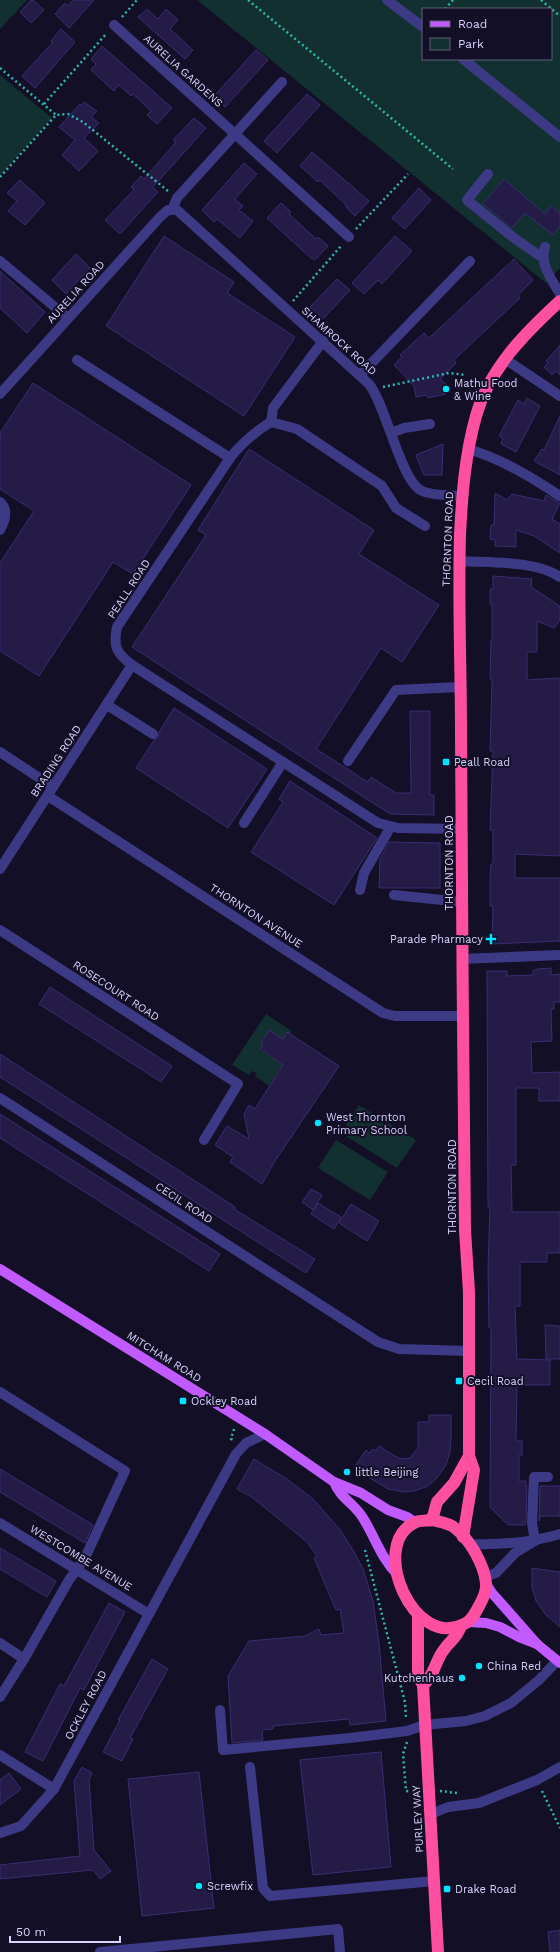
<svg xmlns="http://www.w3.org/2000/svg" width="560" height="1952" viewBox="0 0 560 1952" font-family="'Work Sans',sans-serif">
	<rect width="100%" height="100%" fill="#130f26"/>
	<g fill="#12302f" fill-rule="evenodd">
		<path d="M0 0H27L0 29Z"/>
		<path d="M197 0H560V268L546 283ZM423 9H551V59H423Z"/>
		<path d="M0 75 52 118 0 175Z"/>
		<path d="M266 1014 292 1031 290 1034 287 1032 283 1039 269 1030 261 1042 263 1044 260 1050 285 1066 283 1069 280 1068 269 1086 255 1076 257 1073 252 1071 249 1075 232 1065Z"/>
		<path d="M359 1105 416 1140 397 1168 341 1133Z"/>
		<path d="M336 1140 388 1172 370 1200 318 1168Z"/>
	</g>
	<g fill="#241b47" stroke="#3b2d73">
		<path d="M31 0H33L44 10 31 23 20 12Z"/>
		<path d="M73 0H94L69 28 55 14 65 3 68 6Z"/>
		<path d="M147 9 158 19 166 9 178 20 170 29 193 50 185 59 138 17Z"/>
		<path d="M61 29 75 42 35 88 22 76 53 42 51 41Z"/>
		<path d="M102 46 172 108 157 124 147 115 151 111 133 94 131 96 119 85 114 91 91 70 96 64 91 59Z"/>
		<path d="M256 50 268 60 225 107 214 96Z"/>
		<path d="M307 94 320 105 277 153 264 141Z"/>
		<path d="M84 102 97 111 91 117 99 123 84 138 98 151 79 171 62 155 75 140 59 127 80 104 81 106Z"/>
		<path d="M194 118 206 128 153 187 158 192 120 234 105 220 134 190 131 187 141 176 144 179 176 142 173 140Z"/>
		<path d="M312 152 369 201 355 216 346 207 347 206 320 180 318 182 300 166Z"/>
		<path d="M244 163 257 174 235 199 243 206 239 210 253 221 240 238 217 219 214 222 202 210Z"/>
		<path d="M504 179 545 214 551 206 560 213V226L553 235 525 213 512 228 483 204Z"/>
		<path d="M20 180 45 203 25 225 8 211 17 201 7 193Z"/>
		<path d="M419 188 431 200 405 229 392 218Z"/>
		<path d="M281 203 291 212 289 214 316 239 318 237 328 246 316 259H312L267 218Z"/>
		<path d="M164 236 234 282 227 293 295 337 244 416 106 326Z"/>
		<path d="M395 236 412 251 382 284 378 280 364 294 352 283Z"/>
		<path d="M76 254 90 268 66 294 52 280Z"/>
		<path d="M514 259 533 280 518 295 520 298 454 360 456 363 440 379 447 385 446 394 428 398 427 395 416 397 414 386 394 365 402 357 400 355 424 333 429 338Z"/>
		<path d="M0 271 45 312 27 333 0 308Z"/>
		<path d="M337 279 350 290 323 319 310 307Z"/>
		<path d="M560 345V375L556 371 552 375 544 367 548 363 546 361Z"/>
		<path d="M33 383 191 485 133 574 113 562 39 676 0 651V563L34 511 0 489V433Z"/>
		<path d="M527 398 540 406 516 452 501 444 503 438 499 436 518 400 524 404Z"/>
		<path d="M560 416V475L534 461 542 449 544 450Z"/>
		<path d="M443 444 442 475H424L416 455Z"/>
		<path d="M249 449 374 530 359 554 439 605 402 662 381 648 316 749 368 782 371 777 396 793H411L410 711H430V795H434V815L390 814 132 647 206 535 198 530Z"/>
		<path d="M495 493 507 500 512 494 544 501 546 495 560 503 552 519 560 524V553L534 536 516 530V547L495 546V540L490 539 491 525H494Z"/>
		<path d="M493 576 532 579 531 587 560 606V620L554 628 537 621V652H527V680L560 678V856L515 854V878H560V941L492 944 493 906H490V878L491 864H493V830H490L493 751H490L492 679H490L491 640H492V604H490V589H493Z"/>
		<path d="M174 708 267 769 228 828 136 768 154 740 158 738 159 732Z"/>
		<path d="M290 781 377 838 334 905 251 852 283 802 279 799Z"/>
		<path d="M389 842 440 843V888H379L380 859Z"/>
		<path d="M551 968V975L560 974V1002H554V1009H551L552 1041 531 1042 532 1073 560 1072V1101H539V1088H516V1165H511L512 1212H560V1253H547V1262H520V1306H515L517 1359 550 1360V1385H517L516 1441H522V1455H519V1481H526V1486H527L526 1521 525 1525H508L490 1507 491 1329 489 1327 488 1270 490 1207H488L487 971H507V976L533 975V970H537V969Z"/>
		<path d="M50 987 172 1066 161 1082 39 1004Z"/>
		<path d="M269 1030 283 1039 287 1032 339 1066 275 1161 262 1184 230 1162 233 1157 215 1145 227 1126 249 1139 244 1114 249 1105 255 1109 283 1065 260 1049 263 1044 261 1043Z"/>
		<path d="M0 1054 235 1207 234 1209 315 1259 306 1273 0 1077Z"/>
		<path d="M0 1114 220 1254 209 1271 0 1138Z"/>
		<path d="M311 1189 322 1195 313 1210 302 1202Z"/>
		<path d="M318 1203 341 1217 334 1229 311 1214Z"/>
		<path d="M351 1204 379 1221 367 1241 339 1223Z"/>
		<path d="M545 1325 560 1326V1359H546Z"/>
		<path d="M429 1415H451V1438L450 1452 446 1465 436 1479 428 1486 414 1491 404 1492 388 1489 354 1468 366 1450 369 1453 373 1449 376 1451 379 1446 393 1455 401 1459 410 1458 418 1448V1422H429Z"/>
		<path d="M254 1459 287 1479 313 1499 341 1531 353 1550 363 1569 373 1601 379 1643 386 1721 350 1725 349 1719 273 1726V1729L262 1730 263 1740 232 1743 228 1676 249 1641 305 1636 319 1629 321 1635 344 1633 340 1609 336 1610 314 1558 317 1556 307 1542 253 1498 237 1489Z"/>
		<path d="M0 1469 93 1525 85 1543 0 1492Z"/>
		<path d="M540 1486H560V1516H540L539 1521Z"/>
		<path d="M0 1548 56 1581 47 1597 0 1569Z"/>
		<path d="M532 1568 560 1572V1627L546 1615 536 1601 532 1587Z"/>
		<path d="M109 1603 125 1612 84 1690 80 1688 43 1761 25 1752 60 1684 64 1686Z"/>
		<path d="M152 1659 168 1669 130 1738 133 1739 122 1761 103 1752 120 1720H118Z"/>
		<path d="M381 1752 391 1867 313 1875 300 1760Z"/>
		<path d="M82 1767 92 1773 89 1780 94 1850 111 1871 100 1879 93 1870 0 1879V1865L80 1856 74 1781Z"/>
		<path d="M199 1772 214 1908 142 1916 128 1779Z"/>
		<path d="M9 1773 21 1789 0 1805V1780Z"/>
		<path d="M560 1930V1952H550L548 1932Z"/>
	</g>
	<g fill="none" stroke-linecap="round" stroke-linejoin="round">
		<g stroke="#2fb8b0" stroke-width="2.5" stroke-dasharray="2 3" stroke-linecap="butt">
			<path d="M248 0 453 169"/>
			<path d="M541 0 560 16"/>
			<path d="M445 9 453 0"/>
			<path d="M122 17 137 0"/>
			<path d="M0 68 56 115"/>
			<path d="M44 104 107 33"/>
			<path d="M0 177 56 115 68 114 83 122 168 191"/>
			<path d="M356 229 408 174"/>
			<path d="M293 301 341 246"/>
			<path d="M383 387 449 373 466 375"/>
			<path d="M234 1429 231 1439 234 1440"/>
			<path d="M365 1550 405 1702 406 1719"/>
			<path d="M407 1742 403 1754 406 1791 417 1792"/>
			<path d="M440 1791 457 1793"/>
			<path d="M542 1791 560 1828"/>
		</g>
		<g stroke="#3d3a85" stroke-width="10">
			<path d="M387 0 423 27"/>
			<path d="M114 25 349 237"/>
			<path d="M463 59 560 137"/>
			<path d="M488 174 467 200 514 238 543 258"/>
			<path d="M172 210 177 198 282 82"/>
			<path d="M545 247C539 264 552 280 560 294"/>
			<path d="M0 261 68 318"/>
			<path d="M505 359 560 396"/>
			<path d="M77 360 230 458"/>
			<path d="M360 375 470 261"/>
			<path d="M0 394 160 217 168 210H177L369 384C386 405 401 482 422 491 433 496 450 495 462 496"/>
			<path d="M271 422C254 432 242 443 230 458L117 627C113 646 116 653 132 665L378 823 398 828 462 829"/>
			<path d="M271 422 297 429 382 486 396 508 425 526"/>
			<path d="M271 422 273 408 323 341"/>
			<path d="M391 433 404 428 430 424"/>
			<path d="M468 449C502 459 531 477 560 496"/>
			<path d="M0 502C9 510 5 521 0 530"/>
			<path d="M459 561C489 563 535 560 560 577"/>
			<path d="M107 705 153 734"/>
			<path d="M0 752 53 787"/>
			<path d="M348 761 396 690 459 687"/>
			<path d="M48 796 383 1013 395 1016H463"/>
			<path d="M244 823 283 762"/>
			<path d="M0 869 132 665"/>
			<path d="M360 890 364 873 390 828"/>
			<path d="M394 895 462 902"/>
			<path d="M0 930 238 1084 204 1140"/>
			<path d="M462 959 560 955"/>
			<path d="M0 1098 378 1342 399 1349 469 1351"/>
			<path d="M0 1392 125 1471 85 1558 69 1580 24 1659 0 1697"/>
			<path d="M0 1523 149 1614"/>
			<path d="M535 1541 532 1523 534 1477H548"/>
			<path d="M469 1544C500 1545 530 1543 560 1534"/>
			<path d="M484 1577 496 1573 515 1553 533 1542"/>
			<path d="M0 1643 24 1659"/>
			<path d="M220 1710 223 1750 350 1738 407 1731 424 1725 466 1721 485 1716 511 1703 539 1680 557 1661"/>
			<path d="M0 1755 54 1789"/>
			<path d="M250 1767 263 1888 270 1896 434 1881"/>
			<path d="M431 1814 448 1807 479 1803 537 1780 560 1767"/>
			<path d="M0 1833 21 1826 54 1789 236 1454 246 1443 265 1434"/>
			<path d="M100 1952 338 1929 340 1952"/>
		</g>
		<g stroke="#c25bff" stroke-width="10">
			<path d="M0 1269 265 1434 334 1482 361 1493 388 1510 407 1517 415 1522"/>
			<path d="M334 1482C340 1498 355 1504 363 1518 375 1537 381 1558 397 1574"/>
			<path d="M486 1584 492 1593 537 1644 560 1663"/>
			<path d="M468 1622 486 1623 500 1627 519 1637 537 1644"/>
		</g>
		<g stroke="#ff4fa3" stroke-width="12">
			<path d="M432 1520C440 1522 449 1523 455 1528 470 1540 484 1564 486 1583 487 1591 483 1599 479 1606 475 1613 472 1621 464 1624 413 1650 369 1545 414 1523 419 1520 427 1521 432 1520Z"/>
			<path d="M432 1520 437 1502 454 1483 469 1456"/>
			<path d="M463 1537 474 1470 469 1456V1292L465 1230C463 1064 462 899 461 733 461 667 458 601 460 535 462 495 465 455 476 416 489 369 525 333 560 301"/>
			<path d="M418 1616V1676L423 1685 438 1952"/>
			<path d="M423 1685C434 1676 435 1662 443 1651 451 1639 455 1641 461 1626"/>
		</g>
	</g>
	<g fill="#00e5ff" stroke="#130f26" stroke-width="1.5">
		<circle cx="446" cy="389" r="4"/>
		<rect x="442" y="758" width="8" height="8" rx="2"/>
		<path d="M489 933h4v4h4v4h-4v4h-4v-4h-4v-4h4z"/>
		<circle cx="318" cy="1123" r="4"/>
		<rect x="455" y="1377" width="8" height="8" rx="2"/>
		<rect x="179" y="1397" width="8" height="8" rx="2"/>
		<circle cx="347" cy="1472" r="4"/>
		<circle cx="479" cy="1666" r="4"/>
		<circle cx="462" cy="1678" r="4"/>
		<circle cx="199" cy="1886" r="4"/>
		<rect x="443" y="1885" width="8" height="8" rx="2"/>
	</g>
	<g text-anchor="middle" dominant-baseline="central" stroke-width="4" stroke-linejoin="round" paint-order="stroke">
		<g font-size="11" fill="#d9d4ff" stroke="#130f26">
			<text transform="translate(183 71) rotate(42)">AURELIA GARDENS</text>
			<text transform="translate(76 292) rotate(-48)">AURELIA ROAD</text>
			<text transform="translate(339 341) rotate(42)">SHAMROCK ROAD</text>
			<text transform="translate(448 539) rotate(-88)">THORNTON ROAD</text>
			<text transform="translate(129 589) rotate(-57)">PEALL ROAD</text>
			<text transform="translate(56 761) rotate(-57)">BRADING ROAD</text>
			<text transform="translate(449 863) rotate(-90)">THORNTON ROAD</text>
			<text transform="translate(256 916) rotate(33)">THORNTON AVENUE</text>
			<text transform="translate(116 991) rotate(33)">ROSECOURT ROAD</text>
			<text transform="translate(452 1187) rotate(-90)">THORNTON ROAD</text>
			<text transform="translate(184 1203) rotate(33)">CECIL ROAD</text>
			<text transform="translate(164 1357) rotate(32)">MITCHAM ROAD</text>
			<text transform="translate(81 1558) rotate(31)">WESTCOMBE AVENUE</text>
			<text transform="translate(86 1705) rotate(-62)">OCKLEY ROAD</text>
			<text transform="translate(418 1819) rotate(-93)">PURLEY WAY</text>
		</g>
		<g font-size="11" fill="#d9d4ff" stroke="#130f26" text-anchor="start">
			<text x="454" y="383">Mathu Food<tspan x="454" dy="13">&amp; Wine</tspan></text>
			<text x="454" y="762">Peall Road</text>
			<text x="483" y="939" text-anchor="end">Parade Pharmacy</text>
			<text x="326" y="1117">West Thornton<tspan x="326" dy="13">Primary School</tspan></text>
			<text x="467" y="1381">Cecil Road</text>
			<text x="191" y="1401">Ockley Road</text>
			<text x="355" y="1472">little Beijing</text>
			<text x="487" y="1666">China Red</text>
			<text x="454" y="1678" text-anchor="end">Kutchenhaus</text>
			<text x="207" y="1886">Screwfix</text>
			<text x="455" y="1889">Drake Road</text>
		</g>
	</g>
	<rect x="422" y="8" width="130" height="52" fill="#130f26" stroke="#625e7d"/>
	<rect x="430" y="21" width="20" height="6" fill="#c25bff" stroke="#625e7d"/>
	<text x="458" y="28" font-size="12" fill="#d9d4ff">Road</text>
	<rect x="430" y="38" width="20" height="12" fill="#12302f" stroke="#625e7d"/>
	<text x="458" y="48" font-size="12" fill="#d9d4ff">Park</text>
	<path d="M10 1936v6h110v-6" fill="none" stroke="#d9d4ff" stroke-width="2"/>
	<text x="16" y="1936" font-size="12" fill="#d9d4ff" stroke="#130f26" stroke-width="3" paint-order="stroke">50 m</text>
</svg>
